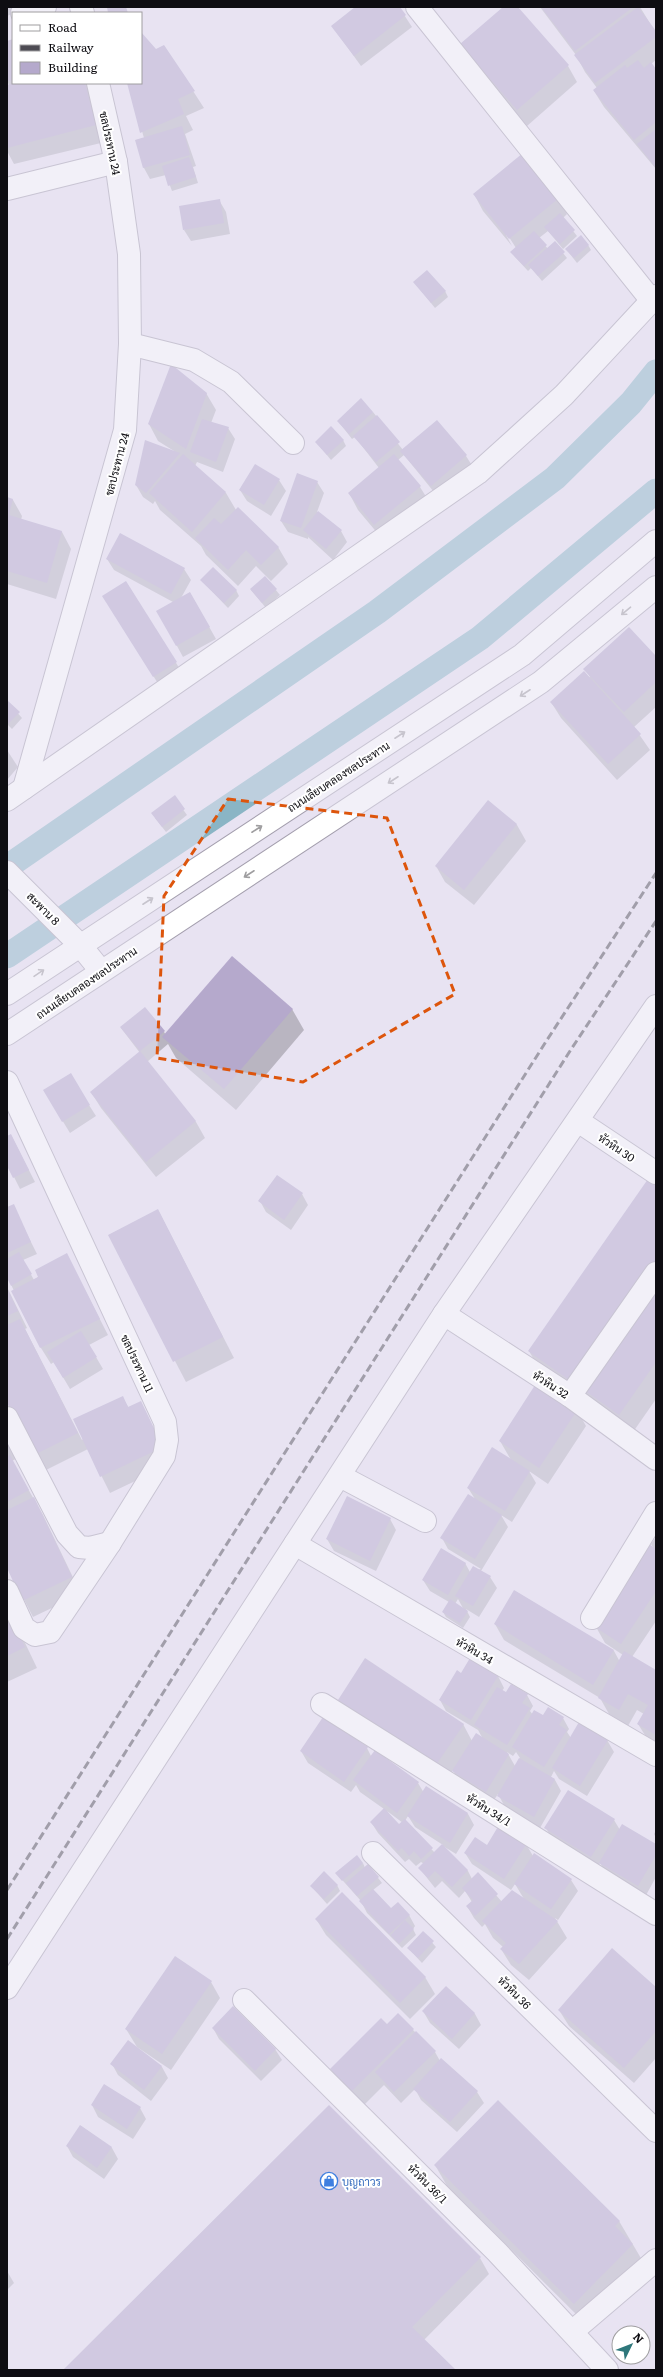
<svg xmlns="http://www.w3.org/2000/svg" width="663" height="2377" viewBox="0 0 663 2377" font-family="Literata,Sarabun,serif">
	<rect width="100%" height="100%" fill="#e8e3f2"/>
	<g fill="#0003" fill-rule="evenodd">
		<path d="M7 7H29L7 16Z"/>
		<path d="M357 7H399L412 27 361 66 332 26Z"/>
		<path d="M504 7H517L568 66 577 82 527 126 470 61 461 44Z"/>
		<path d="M540 7H640L656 33V60L651 64 656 70V169L604 107 594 91 597 88 585 72 576 55Z"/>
		<path d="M141 33 155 50 164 46 204 108 186 116 193 130 185 134 196 166 193 167 198 183 172 191 166 175 150 179 144 168 136 140 144 138 128 83H141Z"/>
		<path d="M13 40V83H90L105 142 14 164 7 151V86L9 85 7 81V42Z"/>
		<path d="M474 194 558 198 567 214 563 218 577 236 563 249 548 231 539 238 548 249 555 243 567 258 542 281 531 268 528 271 515 257 512 252 516 248 507 234 506 235 512 246 483 211Z"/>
		<path d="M219 200 226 212 230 234 191 241 184 230Z"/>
		<path d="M588 245 591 250 577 263 566 249Z"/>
		<path d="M414 282 445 291 448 297 435 308Z"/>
		<path d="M206 393 216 410 211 423 228 428 235 439 223 472 197 462 195 466 226 493 236 510 278 547 288 564 271 581 256 566 238 586 206 555 201 546 160 510 155 501 153 504 143 497 136 485 174 451 158 441 149 424Z"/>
		<path d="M373 412 403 450 437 421 466 456 473 467 438 497 404 455 398 460 420 487 430 503 384 541 358 510 349 493 379 468 355 437 352 439 338 421Z"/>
		<path d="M343 440 346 446 331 460 316 442Z"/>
		<path d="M279 480 286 491 271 516 247 501 240 490Z"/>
		<path d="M317 482 324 493 317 512 341 531 347 542 333 560 308 537V539L288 532 281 521Z"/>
		<path d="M7 498 13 500 22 516 21 520 62 532 71 549 56 599 7 584Z"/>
		<path d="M107 559 184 569 191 580 181 598 190 593 216 639 183 657 158 611 173 602 114 570Z"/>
		<path d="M265 577 280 595 266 608 251 590Z"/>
		<path d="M201 580 236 590 239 596 228 608Z"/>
		<path d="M126 582 186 679 164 693 113 612Z"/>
		<path d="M656 657V707L634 727 650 750 617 780 561 718 551 702 590 677 585 669Z"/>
		<path d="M7 701 22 718 12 729 7 724Z"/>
		<path d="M7 750 18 767 7 780Z"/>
		<path d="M174 797 187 815 166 832 155 818Z"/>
		<path d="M488 802 517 825 526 841 474 905 445 882 436 866Z"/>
		<path d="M292 1009 304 1030 236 1110 176 1058 168 1044 147 1062 196 1122 205 1138 156 1177 101 1108 91 1092 140 1053 121 1028 164 1032 166 1035Z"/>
		<path d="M51 1102 89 1105 96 1116 70 1133Z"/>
		<path d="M11 1135 35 1182 20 1189 7 1163V1137Z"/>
		<path d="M656 1186V1399L631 1435 541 1372 529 1351Z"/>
		<path d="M302 1194 308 1205 291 1230 266 1212 260 1201Z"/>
		<path d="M13 1206 37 1254 23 1260 34 1280 67 1255 108 1335 89 1345 103 1369 70 1389 54 1362 51 1364 41 1348 7 1276V1209Z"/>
		<path d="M158 1210 234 1358 186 1382 109 1235Z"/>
		<path d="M7 1287 27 1328 25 1329 82 1440 122 1397 129 1408 141 1403 171 1464 110 1493 88 1449 44 1471 7 1400Z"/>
		<path d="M577 1410 586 1426 548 1484 529 1471 536 1483 512 1522 501 1515 508 1527 481 1571 490 1577 497 1588 479 1617 466 1609 470 1617 463 1628 446 1617 443 1612 449 1602 430 1591 423 1580 465 1563 470 1572 481 1569 448 1549 442 1538 475 1499 468 1488 511 1460 500 1441ZM458 1599 464 1610 455 1604Z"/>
		<path d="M7 1434 19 1457 12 1461 43 1515 81 1594 33 1617 7 1566Z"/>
		<path d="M390 1519 396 1530 376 1571 334 1551 327 1539Z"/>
		<path d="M656 1537V1621L632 1657 656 1671V1745L648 1740 638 1724 644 1714 637 1710 628 1726 609 1714 600 1698 504 1640 495 1624 515 1591 614 1651 620 1662 623 1655 605 1643 596 1627 654 1549 651 1544Z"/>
		<path d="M7 1605 37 1668 7 1682Z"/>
		<path d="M462 1675 498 1676 504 1688 502 1691 506 1694 527 1695 533 1706 530 1711 533 1715 563 1718 569 1729 567 1732 571 1738 607 1740 614 1752 587 1796 559 1779 554 1771 551 1777 555 1780 561 1791 540 1828 505 1807 498 1794 492 1803 460 1783 453 1770 446 1781 348 1717 339 1700 463 1724 472 1741 483 1739 478 1730 446 1711 440 1700ZM507 1752 513 1756 516 1752 520 1758 515 1766Z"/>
		<path d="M367 1748 371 1756 418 1783 424 1793 427 1788 468 1814 474 1825 456 1854 443 1846 468 1871 472 1879 478 1874 502 1902 524 1899 515 1884 511 1890 472 1864 465 1853 487 1846 526 1844 533 1856 571 1880 578 1891 558 1920 555 1918 567 1938 529 1980 511 1965 501 1949 503 1947 493 1938 485 1924 482 1927 474 1918 467 1906 472 1902 465 1891 459 1898 442 1881 435 1888 420 1869 424 1864 421 1862 416 1866 409 1859 405 1862 378 1833 371 1822 384 1809 360 1792 356 1785 351 1792 308 1763 301 1751ZM387 1811 403 1823 399 1826ZM408 1816 415 1827 443 1845 435 1853 405 1821Z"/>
		<path d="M614 1820 620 1830 656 1845V1877L645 1897 607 1874 600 1863 597 1868 552 1839 546 1828Z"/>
		<path d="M656 1830V1838L654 1834Z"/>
		<path d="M363 1863 365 1868 368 1865 382 1883 373 1890 391 1910 409 1915 415 1926 413 1929 416 1935 402 1948 367 1913 361 1901 336 1873Z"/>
		<path d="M337 1885 340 1891 327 1904 311 1886Z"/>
		<path d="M316 1919 425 1977 435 1994 410 2019 326 1935Z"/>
		<path d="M423 1932 436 1947 422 1963 408 1948Z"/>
		<path d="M211 1982 220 1998 171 2070 137 2047 126 2029Z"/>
		<path d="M446 1987 475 2014 481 2025 459 2049 430 2023 423 2011Z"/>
		<path d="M656 1988V2058L634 2083 569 2026 559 2010Z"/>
		<path d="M387 2026 413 2030 435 2052 440 2061 477 2092 484 2103 457 2132 421 2100 415 2089 401 2103 384 2085 362 2107 340 2085 331 2069Z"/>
		<path d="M213 2028 275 2049 282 2060 261 2081 219 2039Z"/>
		<path d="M128 2042 162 2067 168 2078 151 2101 118 2075 112 2064Z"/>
		<path d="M92 2105 140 2108 146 2119 133 2139 98 2117Z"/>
		<path d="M81 2126 112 2148 118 2159 104 2179 73 2157 67 2146Z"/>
		<path d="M435 2165 619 2221 645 2265 586 2324 447 2186Z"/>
		<path d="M480 2258 489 2274 424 2340 455 2370H65Z"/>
		<path d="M7 2271 14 2283 7 2290Z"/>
	</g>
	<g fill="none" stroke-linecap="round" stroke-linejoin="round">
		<g stroke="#8ab5c5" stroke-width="25">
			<path d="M7 867 377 612 555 478 631 403 656 372"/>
			<path d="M7 956 480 638 656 491"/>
		</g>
	</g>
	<g fill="#b5a9cc">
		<path d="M107 7H126L128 13H108Z"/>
		<path d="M355 7H400L406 15 354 56 331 26Z"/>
		<path d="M503 7H518L569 65 517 110 460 44Z"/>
		<path d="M541 7H633L575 51Z"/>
		<path d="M638 7 656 31V37L595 83 574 55Z"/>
		<path d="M141 32 156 49 164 45 195 91 178 99 184 114 140 133 127 83H141Z"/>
		<path d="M13 39V80L7 81V41Z"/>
		<path d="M638 60 644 68 651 62 656 69V122L634 140 593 90 625 65 627 68Z"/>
		<path d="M14 83H85L96 125 7 148V85Z"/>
		<path d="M182 126 190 155 143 168 135 140Z"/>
		<path d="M656 129V168L637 144Z"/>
		<path d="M523 153 559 198 509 239 473 194Z"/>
		<path d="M189 157 196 177 168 186 162 166Z"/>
		<path d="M220 199 224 223 183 230 179 206Z"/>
		<path d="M560 213 575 230 560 244 544 227Z"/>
		<path d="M534 231 547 245 524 266 510 252Z"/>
		<path d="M581 235 589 245 574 258 565 249Z"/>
		<path d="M555 241 565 252 538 276 528 265Z"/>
		<path d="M427 270 446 291 431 303 413 282Z"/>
		<path d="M171 364 207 393 186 449 148 424Z"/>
		<path d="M361 398 373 412 349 434 337 421Z"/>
		<path d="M377 415 400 442 376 462 353 436Z"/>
		<path d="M202 419 229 427 216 462 190 452Z"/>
		<path d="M437 420 467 455 431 486 400 451Z"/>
		<path d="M331 426 344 440 327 455 315 442Z"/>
		<path d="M145 440 180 453 146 493 135 485Z"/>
		<path d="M183 454 226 492 192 532 149 493Z"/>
		<path d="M394 454 421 486 374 525 348 493Z"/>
		<path d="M255 464 280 479 264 505 239 490Z"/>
		<path d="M297 473 318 481 301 528 280 521Z"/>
		<path d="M7 497 13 499 9 515 62 531 47 583 7 571Z"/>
		<path d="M238 507 279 547 261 565 246 550 228 570 195 538 214 518 221 524Z"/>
		<path d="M318 511 342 530 326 549 303 530Z"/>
		<path d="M120 533 185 568 171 594 106 559Z"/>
		<path d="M213 567 237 590 224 603 200 580Z"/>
		<path d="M265 576 277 589 262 603 250 589Z"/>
		<path d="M126 581 177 662 153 677 102 596Z"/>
		<path d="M190 592 210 627 176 646 156 611Z"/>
		<path d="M629 627 656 656V682L624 712 583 669Z"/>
		<path d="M584 671 641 734 608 764 550 702Z"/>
		<path d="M7 700 20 712 8 724 7 723Z"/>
		<path d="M175 795 185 809 162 827 151 813Z"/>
		<path d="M488 800 517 824 464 890 435 866Z"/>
		<path d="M232 956 293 1009 224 1089 162 1037Z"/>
		<path d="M145 1007 165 1031 140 1051 120 1027Z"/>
		<path d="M140 1051 196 1121 146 1162 90 1092Z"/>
		<path d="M71 1073 90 1105 62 1122 43 1090Z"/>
		<path d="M11 1134 29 1170 13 1178 7 1166V1136Z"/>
		<path d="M277 1175 303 1193 284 1220 258 1201Z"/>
		<path d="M648 1179 656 1185V1262L572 1382 528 1351Z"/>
		<path d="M14 1204 31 1242 7 1253V1207Z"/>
		<path d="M158 1209 223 1337 173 1362 108 1235Z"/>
		<path d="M19 1252 32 1274 11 1286 7 1278V1259Z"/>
		<path d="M67 1253 100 1319 40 1348 11 1291 38 1277 35 1270Z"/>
		<path d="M656 1286V1362L619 1415 584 1390Z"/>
		<path d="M7 1288 18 1311 7 1316Z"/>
		<path d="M20 1319 78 1433 34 1455 7 1403V1325Z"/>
		<path d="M81 1331 97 1357 63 1378 47 1352Z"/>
		<path d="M537 1382 578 1409 539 1468 499 1441Z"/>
		<path d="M123 1396 128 1407 141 1401 163 1447 100 1477 73 1419Z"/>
		<path d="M492 1447 530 1471 505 1511 467 1488Z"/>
		<path d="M10 1455 29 1490 7 1502V1457Z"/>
		<path d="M468 1494 502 1515 475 1559 440 1538Z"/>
		<path d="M347 1496 391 1518 370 1561 326 1539Z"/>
		<path d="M34 1497 72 1577 22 1601 7 1568V1510Z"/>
		<path d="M649 1544 656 1549V1591L621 1644 595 1627Z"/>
		<path d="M441 1548 466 1563 448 1595 422 1580Z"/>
		<path d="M473 1566 491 1576 473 1606 455 1596Z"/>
		<path d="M514 1590 614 1650 593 1685 494 1624Z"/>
		<path d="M450 1599 468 1611 460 1623 442 1612Z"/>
		<path d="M7 1608 25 1647 7 1656Z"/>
		<path d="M624 1651 656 1670V1735L637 1724 648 1705 628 1694 619 1710 598 1698Z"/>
		<path d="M365 1658 464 1724 436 1765 338 1700Z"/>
		<path d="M470 1658 498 1676 471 1720 439 1700 457 1670 461 1673Z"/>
		<path d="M511 1684 528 1694 522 1703 530 1708 507 1745 474 1725 497 1687 506 1692Z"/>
		<path d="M548 1707 564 1717 559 1725 567 1730 544 1767 512 1747 534 1710 543 1715Z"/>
		<path d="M323 1717 368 1747 344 1782 300 1751Z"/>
		<path d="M579 1722 608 1740 580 1786 552 1768Z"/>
		<path d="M476 1733 509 1754 486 1792 452 1771Z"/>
		<path d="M375 1750 419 1782 397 1813 353 1780Z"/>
		<path d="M519 1758 555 1779 534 1817 497 1796Z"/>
		<path d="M426 1786 468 1813 450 1843 407 1816Z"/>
		<path d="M568 1790 615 1819 591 1857 544 1828Z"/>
		<path d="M384 1808 399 1824 405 1819 433 1848 421 1859 414 1851 409 1856 402 1848 398 1851 370 1822Z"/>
		<path d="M622 1824 656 1844V1855L638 1886 599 1863Z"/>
		<path d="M499 1825 527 1843 504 1879 464 1853 475 1837 487 1845Z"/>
		<path d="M442 1844 468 1870 452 1887 435 1871 428 1878 418 1868Z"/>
		<path d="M534 1853 572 1879 551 1909 514 1884Z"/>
		<path d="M357 1855 363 1863 342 1881 335 1873Z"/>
		<path d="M368 1864 379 1877 357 1896 346 1883Z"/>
		<path d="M324 1871 338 1885 324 1899 310 1886Z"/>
		<path d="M478 1872 498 1894 475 1916 466 1906 473 1900 462 1888Z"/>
		<path d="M373 1889 391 1908 398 1902 410 1915 389 1934 359 1901Z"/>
		<path d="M512 1890 558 1921 519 1964 500 1949 506 1943 482 1921Z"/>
		<path d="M342 1892 426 1977 400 2003 315 1919Z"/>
		<path d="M405 1920 414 1929 399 1944 391 1935Z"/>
		<path d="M423 1931 434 1941 418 1958 407 1948Z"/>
		<path d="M612 1948 656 1987V2031L624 2068 558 2010Z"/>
		<path d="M175 1956 212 1981 162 2054 125 2029Z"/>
		<path d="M446 1986 475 2013 452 2039 422 2011Z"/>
		<path d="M233 2006 276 2049 255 2071 212 2028Z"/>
		<path d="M398 2013 414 2029 352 2091 330 2069 381 2018 387 2024Z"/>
		<path d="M416 2031 436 2051 394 2092 375 2072Z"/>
		<path d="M128 2040 162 2066 144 2090 110 2064Z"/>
		<path d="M441 2058 478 2091 450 2122 413 2089Z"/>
		<path d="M104 2084 141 2107 127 2129 91 2105Z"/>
		<path d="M498 2100 620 2221 615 2226 633 2244 574 2304 434 2165Z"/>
		<path d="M329 2105 481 2257 412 2327 456 2370H63Z"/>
		<path d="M80 2125 112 2147 97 2168 66 2146Z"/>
	</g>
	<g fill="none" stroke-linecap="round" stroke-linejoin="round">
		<defs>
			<g id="minor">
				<path d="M81 7 83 13"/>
				<path d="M417 7 652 301"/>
				<path d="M22 13 45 7"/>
				<path d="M7 189 116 162"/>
				<path d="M130 344 194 360 231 382 293 443"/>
				<path d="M24 788 125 430 130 344 129 254 116 162 98 83"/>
				<path d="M7 800 478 473 564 395 656 296"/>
				<path d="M7 872 80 945 101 971"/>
				<path d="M7 994 522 655 656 541"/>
				<path d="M7 1034 541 682 656 587"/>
				<path d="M7 1082 165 1422 167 1440 164 1456 110 1543 50 1632 35 1635 24 1628 7 1591"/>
				<path d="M578 1121 656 1173"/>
				<path d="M444 1314 570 1396 656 1459"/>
				<path d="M570 1396 656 1273"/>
				<path d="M7 1418 67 1534 79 1547 90 1548 110 1543"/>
				<path d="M340 1476 425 1521"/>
				<path d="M295 1544 656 1755"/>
				<path d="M592 1618 656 1513"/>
				<path d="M322 1704 656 1914"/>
				<path d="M373 1853 656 2131"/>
				<path d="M7 1988 444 1314 656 1006"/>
				<path d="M244 2000 497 2252 607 2370"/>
				<path d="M573 2331 656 2260"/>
			</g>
		</defs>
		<use href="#minor" stroke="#a49fae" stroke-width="24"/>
		<use href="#minor" stroke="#fff" stroke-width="22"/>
		<g stroke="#4d4b53" stroke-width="3" stroke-dasharray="8 4" stroke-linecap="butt">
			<path d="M7 1890 547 1040 656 873"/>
			<path d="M7 1939 570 1051 656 921"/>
		</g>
	</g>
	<defs><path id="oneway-shaft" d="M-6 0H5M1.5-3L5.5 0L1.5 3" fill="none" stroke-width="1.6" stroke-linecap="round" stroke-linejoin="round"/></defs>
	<g stroke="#9f9ea0">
		<use href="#oneway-shaft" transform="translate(626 611) rotate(140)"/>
		<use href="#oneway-shaft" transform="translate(525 693) rotate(147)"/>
		<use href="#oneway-shaft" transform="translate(400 735) rotate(-33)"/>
		<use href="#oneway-shaft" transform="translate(393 780) rotate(147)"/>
		<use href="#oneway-shaft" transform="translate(257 829) rotate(-33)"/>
		<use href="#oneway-shaft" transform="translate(249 874) rotate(147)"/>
		<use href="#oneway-shaft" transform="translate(148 901) rotate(-33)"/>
		<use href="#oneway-shaft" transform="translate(39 973) rotate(-34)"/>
	</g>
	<path d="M0 0H663V2377H0ZM228 799 387 818 455 994 303 1082 157 1058 164 896Z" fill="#e8e3f2" fill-opacity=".55" fill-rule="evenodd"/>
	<path fill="none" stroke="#dd550c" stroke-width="3" stroke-dasharray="8 5" stroke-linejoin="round" d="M228 799 387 818 455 994 303 1082 157 1058 164 896Z"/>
	<defs>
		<symbol id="shop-ring" viewBox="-11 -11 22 22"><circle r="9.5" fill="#fff" stroke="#3f7fe0" stroke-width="1.5"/><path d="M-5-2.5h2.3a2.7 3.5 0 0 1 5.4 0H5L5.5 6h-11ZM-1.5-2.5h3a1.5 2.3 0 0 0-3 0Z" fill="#3f7fe0"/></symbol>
	</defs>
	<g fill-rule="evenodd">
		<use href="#shop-ring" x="319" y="2171" width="20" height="20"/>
	</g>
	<g text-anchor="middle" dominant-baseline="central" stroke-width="4" stroke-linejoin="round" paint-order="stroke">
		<g font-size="11" fill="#0e0d12" stroke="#fff">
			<text transform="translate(111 143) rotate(78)">ชลประทาน 24</text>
			<text transform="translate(116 464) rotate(-75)">ชลประทาน 24</text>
			<text transform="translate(338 776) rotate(-33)">ถนนเลียบคลองชลประทาน</text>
			<text transform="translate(44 908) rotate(45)">สะพาน 8</text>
			<text transform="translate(86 982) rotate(-34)">ถนนเลียบคลองชลประทาน</text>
			<text transform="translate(617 1147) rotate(34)">หัวหิน 30</text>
			<text transform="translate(138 1363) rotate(65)">ชลประทาน 11</text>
			<text transform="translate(551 1384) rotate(33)">หัวหิน 32</text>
			<text transform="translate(475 1650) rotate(30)">หัวหิน 34</text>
			<text transform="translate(489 1809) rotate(32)">หัวหิน 34/1</text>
			<text transform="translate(515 1992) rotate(45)">หัวหิน 36</text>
			<text transform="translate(428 2183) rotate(45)">หัวหิน 36/1</text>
		</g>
		<g font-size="11" fill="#366cbe" stroke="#fff" text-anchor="start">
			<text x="342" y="2181">บุญถาวร</text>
		</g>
	</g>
	<rect width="663" height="2377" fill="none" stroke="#0e0d12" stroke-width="16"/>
	<rect x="12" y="12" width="130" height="72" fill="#ffffff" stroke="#9f9ea0"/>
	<rect x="20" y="25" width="20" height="6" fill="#ffffff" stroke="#9f9ea0"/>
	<text x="48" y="32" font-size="12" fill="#0e0d12">Road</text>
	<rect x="20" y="45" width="20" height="6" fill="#4d4b53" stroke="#9f9ea0"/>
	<text x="48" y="52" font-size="12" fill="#0e0d12">Railway</text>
	<rect x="20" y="62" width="20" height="12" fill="#b5a9cc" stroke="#9f9ea0"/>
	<text x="48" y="72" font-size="12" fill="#0e0d12">Building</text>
	<g transform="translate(631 2345) rotate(47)"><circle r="19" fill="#ffffff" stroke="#9f9ea0"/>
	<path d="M0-3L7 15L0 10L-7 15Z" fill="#2e777b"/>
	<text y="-6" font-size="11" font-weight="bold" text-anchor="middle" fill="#0e0d12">N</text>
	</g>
</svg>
